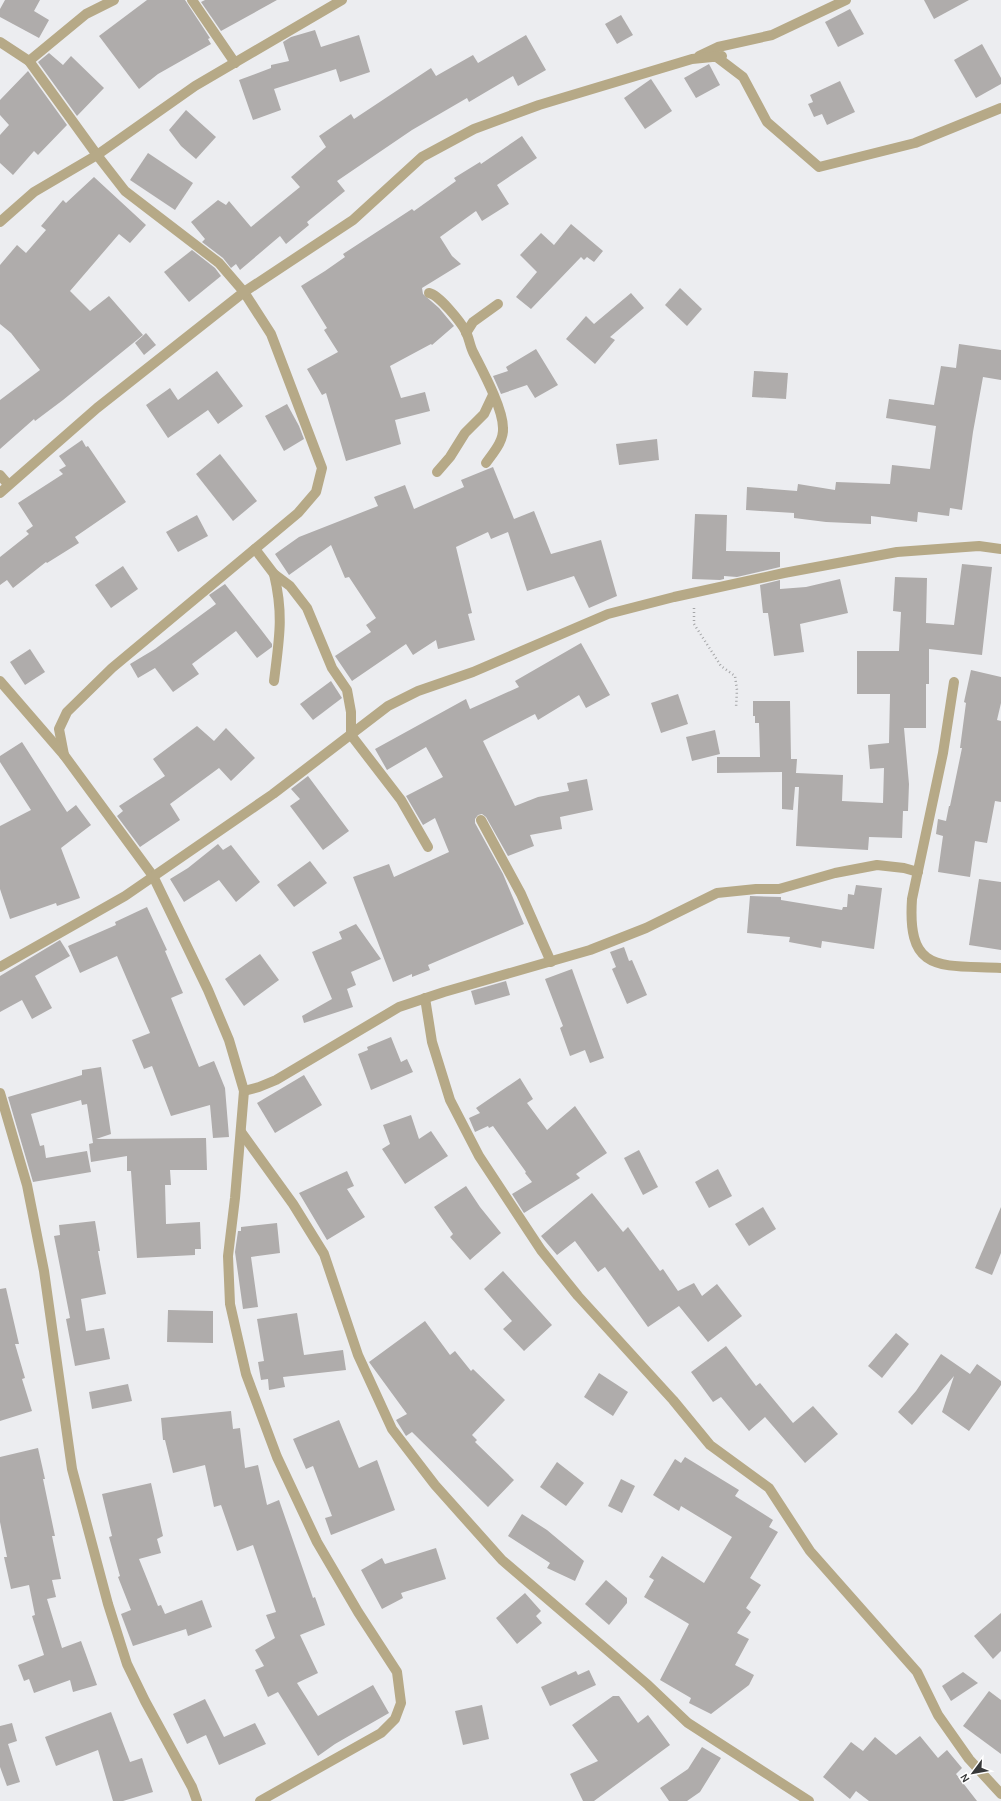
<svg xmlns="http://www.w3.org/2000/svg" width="1001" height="1801" viewBox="0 0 1001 1801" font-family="Karla,sans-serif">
	<rect width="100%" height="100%" fill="#ecedf0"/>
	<g fill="#afacab">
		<path d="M5 0H40L34 11 49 20 39 38 0 17V9Z"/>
		<path d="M147 0H185L210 38 208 39 211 44 158 74 139 89 99 36Z"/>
		<path d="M205 0H277L221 31 201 2Z"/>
		<path d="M924 0H969L934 19Z"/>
		<path d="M850 9 864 34 838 47 825 22Z"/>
		<path d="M621 15 633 35 617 44 605 24Z"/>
		<path d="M315 30 321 47 359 35 370 72 340 82 336 69 274 89 281 110 253 120 239 80 271 68V65L289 61 283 42 291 37Z"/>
		<path d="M526 35 546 70 518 86 513 76 469 102 467 98 412 130 337 181 345 191 307 222 309 225 286 244 280 236 240 270 236 264 231 268 223 258 202 242 205 239 191 222 218 200 226 205 229 201 251 227 300 187 291 177 326 147 319 136 351 114 354 119 431 68 436 76 473 55 478 63Z"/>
		<path d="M982 44 1001 78V84L976 98 954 60Z"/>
		<path d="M49 53 63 65 71 56 104 88 77 116 38 62Z"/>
		<path d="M709 64 720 85 696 98 684 78Z"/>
		<path d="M28 71 67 125 38 155 34 151 13 175 0 163V135L9 125 0 115V100Z"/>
		<path d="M651 79 672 111 645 129 624 98Z"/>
		<path d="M840 81 855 112 827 125 822 114 814 117 808 104 813 102 810 95Z"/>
		<path d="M186 110 216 137 196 159 181 146 169 130Z"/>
		<path d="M522 136 537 158 497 185 509 204 482 221 476 211 440 237 452 256 461 264 422 288 423 294 439 308 454 326 432 345 431 344 390 366 401 398 425 392 430 411 395 420 401 444 346 461 326 393 322 395 307 369 338 352 324 330 327 328 301 286 325 271 345 257 343 254 412 209 414 211 456 181 454 178 480 162 481 164Z"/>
		<path d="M148 153 193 183 175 210 130 180Z"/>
		<path d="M94 177 146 225 130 243 119 234 70 291 90 311 109 296 143 335 63 400 35 421 34 419 0 449V400L40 370 11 333 0 324V265L17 245 26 253 46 230 41 226 63 200 66 203Z"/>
		<path d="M571 224 603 251 594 262 587 257 584 260 581 257 531 309 516 297 537 272 520 255 541 233 554 245Z"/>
		<path d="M192 250 215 268 221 276 189 302 164 272Z"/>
		<path d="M680 288 702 309 687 326 665 305Z"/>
		<path d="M631 293 644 308 610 337 615 340 595 364 566 339 586 316 594 324Z"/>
		<path d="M146 333 156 345 144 355 135 343Z"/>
		<path d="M959 344 1001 350V380L983 377 973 432 962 510 950 508 949 516 918 512 917 522 871 516V524L826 522 794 518V513L746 510 747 487 797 491 798 484 835 490 836 482 890 484 892 465 930 469 936 426 886 418 889 399 934 405 941 366 956 368Z"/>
		<path d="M536 349 558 385 535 398 527 385 501 394 493 376 508 371 506 367Z"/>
		<path d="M217 371 243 406 218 424 208 410 168 438 146 405 170 388 178 400Z"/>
		<path d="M754 371 788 373 786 399 752 397Z"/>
		<path d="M287 404 299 426 304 439 284 451 265 416Z"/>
		<path d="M657 439 659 460 619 465 616 444Z"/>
		<path d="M82 440 86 447 88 446 126 502 75 537 79 543 47 563 46 562 13 588 7 580 0 585V557L29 534 26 531 33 526 18 503 63 474 59 470 66 466 59 456Z"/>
		<path d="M220 454 257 501 233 521 196 474Z"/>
		<path d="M493 467 514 519 534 511 551 554 601 540 617 596 589 608 574 576 527 591 508 532 491 539 488 532 456 547 472 613 468 614 475 640 438 649 436 640 413 655 406 644 352 681 335 656 371 632 366 625 376 618 349 577 345 578 331 545 289 575 275 554 299 537 378 506 374 497 405 485 414 509 464 487 461 480Z"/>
		<path d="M695 514 727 515 726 551 780 552V567L737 577 724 576V579L720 580 692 579Z"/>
		<path d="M197 515 208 536 178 552 166 532Z"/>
		<path d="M962 564 992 567 982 655 929 649V684H926V728H904L909 784 908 811H903L902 838 869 837 868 850 796 846 799 787H795L793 810 782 809V772L717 773V757H760L759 723H755V716H753V701H790L791 759H797L796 773 843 775 842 801 883 803 884 768 870 769 868 745 889 743 890 694H857V651H899L901 612 893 611 895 577 927 578 926 623 954 625Z"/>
		<path d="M123 566 138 589 111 608 95 585Z"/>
		<path d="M840 579 848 613 800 624 804 652 774 656 768 613H763L760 585 780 580V589L806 587Z"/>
		<path d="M225 584 259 627 272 644V647L257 658 236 631 192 664 199 674 173 692 155 668 138 678 130 664 155 649 216 604 209 595Z"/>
		<path d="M581 643 610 695 586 708 579 695 538 720 535 714 483 741 515 806 538 797 569 791 567 783 587 779 593 810 560 817 562 829 530 835 534 846 508 856 486 817 482 814 478 815 475 819V823L503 874 524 924 428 965 430 970 412 977V974L393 982 353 877 389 864 394 877 449 852 435 818 423 825 406 796 443 777 426 747 387 770 375 749 466 699 470 709 519 687 515 681Z"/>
		<path d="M30 649 45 672 25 685 10 662Z"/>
		<path d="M971 670 1001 677V703L997 720 1001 721V802L995 801 987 843 975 841 970 877 938 872 943 836 936 834 938 819 946 821 949 806H950L962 748H960L966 703 964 702Z"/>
		<path d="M331 681 342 698 313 720 300 704Z"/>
		<path d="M678 694 688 724 661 733 651 703Z"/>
		<path d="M197 726 214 741 226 728 255 758 231 781 219 768 170 804 180 820 140 847 117 816 123 811 119 806 165 776 153 759Z"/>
		<path d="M715 730 720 754 692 761 686 737Z"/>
		<path d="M22 742 67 812 76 805 91 825 61 848 80 898 57 906 56 903 10 919 0 889V826L31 810 0 762V756Z"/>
		<path d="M308 776 349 831 323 850 290 806 300 799 291 789Z"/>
		<path d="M218 844 223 850 231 845 260 882 236 902 219 880 184 902 170 879 188 868Z"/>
		<path d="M310 861 327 883 294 907 277 885Z"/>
		<path d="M979 879 1001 882V950L969 945Z"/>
		<path d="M856 885 882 888 874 949 822 941 821 948 789 942 790 937 747 933 750 896 781 897V900L842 910 843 907H847L848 894 854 895Z"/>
		<path d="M147 907 167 950 165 951 183 993 171 998 199 1067 214 1061 225 1088 229 1137 213 1138 210 1105 171 1116 152 1066 144 1069 132 1040 150 1033 117 956 80 973 68 946 116 925 115 922Z"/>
		<path d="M356 924 381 959 351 972 356 985 347 989 353 1007 304 1023 302 1016 332 999 312 952 342 939 339 932Z"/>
		<path d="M60 940 70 956 35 976 52 1008 32 1019 22 1000 0 1012V976Z"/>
		<path d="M624 947 629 961 632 960 647 995 627 1004 612 969 616 967 610 952Z"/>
		<path d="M260 954 279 980 244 1006 225 979Z"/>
		<path d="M572 969 604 1058 590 1063 585 1050 570 1056 560 1028 563 1026 545 979Z"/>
		<path d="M506 981 510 995 475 1005 471 991Z"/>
		<path d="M391 1037 401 1062 407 1059 413 1072 371 1090 358 1054 368 1050 367 1047Z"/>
		<path d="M101 1067 111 1134 96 1139 206 1138 207 1170H170L171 1185H165L166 1224 200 1222 201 1249H195V1255L137 1258 131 1171H127V1156L91 1162 89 1144 93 1143 87 1104 82 1105 81 1100 31 1114 40 1146 44 1145 46 1158 87 1151 91 1172 33 1182 8 1097 82 1075V1070Z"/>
		<path d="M304 1075 322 1105 275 1133 257 1103Z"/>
		<path d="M520 1078 533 1099 527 1103 547 1130 575 1106 607 1153 576 1174 580 1178 524 1213 512 1194 532 1182 525 1173 526 1172 493 1126 489 1128 488 1126 475 1132 469 1118 480 1113 476 1108Z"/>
		<path d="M411 1115 419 1139 431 1131 448 1156 405 1184 382 1149 390 1144 383 1125Z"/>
		<path d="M639 1150 658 1187 643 1195 624 1158Z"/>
		<path d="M718 1169 732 1196 709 1208 695 1182Z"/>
		<path d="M347 1171 354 1186 347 1189 365 1217 327 1240 299 1193Z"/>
		<path d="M466 1186 480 1207 501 1233 470 1260 450 1237 453 1234 434 1207Z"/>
		<path d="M592 1193 623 1232 628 1227 660 1271 663 1269 678 1291 694 1283 702 1296 717 1284 742 1316 708 1342 679 1306 648 1327 605 1267 598 1272 575 1241 557 1255 541 1236Z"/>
		<path d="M763 1207 776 1229 749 1246 735 1224Z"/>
		<path d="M1001 1207V1253L992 1275 975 1268Z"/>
		<path d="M95 1221 100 1251H98L106 1294 81 1299 86 1331 104 1328 110 1359 75 1366 66 1319 70 1318 54 1236 60 1235 59 1225Z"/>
		<path d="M277 1223 280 1253 251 1257 258 1307 243 1309 235 1252 238 1231H241V1227Z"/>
		<path d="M503 1271 552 1325 524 1351 503 1329 512 1321 484 1289Z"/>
		<path d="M6 1288 19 1344H15L25 1378 22 1379 32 1411 0 1421V1289Z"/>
		<path d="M168 1310 213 1311V1343L167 1342Z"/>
		<path d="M297 1313 304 1355 343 1350 346 1370 283 1377 285 1387 269 1390 268 1379 261 1380 258 1362 264 1361 257 1319Z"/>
		<path d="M425 1321 450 1355 455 1351 471 1371 473 1369 505 1400 472 1435 477 1440 475 1442 514 1480 488 1507 412 1432 406 1436 396 1420 407 1414 369 1362Z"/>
		<path d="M896 1333 909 1344 882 1378 868 1366Z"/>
		<path d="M726 1346 756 1386 760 1383 793 1423 813 1406 838 1434 805 1463 765 1417 749 1431 721 1397 713 1402 691 1372Z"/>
		<path d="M941 1354 970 1374 977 1364 1001 1381V1385L969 1431 942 1412 954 1376 912 1425 898 1412 916 1391Z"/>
		<path d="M599 1373 628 1392 613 1416 584 1397Z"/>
		<path d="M128 1384 132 1401 92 1409 89 1392Z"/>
		<path d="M231 1411 233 1429 240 1428 245 1468 258 1465 267 1505 279 1500 313 1598 315 1597 325 1625 300 1635 318 1673 297 1683 318 1716 373 1685 389 1713 335 1744 318 1756 278 1692 268 1697 255 1670 264 1666 255 1650 275 1638 266 1615 276 1612 253 1545 237 1551 221 1505 214 1507 205 1465 173 1473 165 1440H163L161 1418Z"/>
		<path d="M339 1420 359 1468 377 1460 395 1510 331 1535 325 1518 332 1516 313 1466 306 1469 293 1439Z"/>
		<path d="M38 1448 45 1479H43L55 1536H52L61 1579 52 1580 56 1597 47 1599 62 1648 81 1641 97 1685 73 1692 70 1680 34 1693 29 1679 24 1681 18 1665 44 1655 32 1616 35 1615 29 1585 11 1589 4 1557H7L0 1522V1457Z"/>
		<path d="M685 1457 739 1490 735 1496 773 1520 769 1527 778 1532 750 1578 761 1585 746 1608 751 1612 737 1633 749 1639 735 1665 754 1675 749 1685 711 1714 689 1703 691 1698 660 1680 689 1624 644 1597 654 1580 649 1577 662 1556 704 1583 732 1537 681 1506 679 1511 653 1495 675 1459 681 1463Z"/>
		<path d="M557 1462 584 1483 566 1506 540 1487Z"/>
		<path d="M621 1479 635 1486 622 1513 608 1506Z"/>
		<path d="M151 1483 163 1536 157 1539 161 1553 139 1559 158 1606 161 1605 165 1614 202 1600 212 1627 188 1636 186 1629 133 1646 121 1614 131 1610 118 1577 120 1576 109 1537 112 1536 102 1494Z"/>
		<path d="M522 1514 547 1530 584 1561 575 1581 547 1568 550 1563 508 1536Z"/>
		<path d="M436 1548 446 1579 401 1593 403 1598 382 1609 361 1570 382 1558 385 1564Z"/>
		<path d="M606 1580 627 1598V1603L609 1625 585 1604Z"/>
		<path d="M525 1593 541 1611 536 1616 542 1623 517 1644 496 1618Z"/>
		<path d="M1001 1613V1651L993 1659 974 1636Z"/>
		<path d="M589 1670 596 1685 550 1706 541 1687 576 1671 578 1675Z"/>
		<path d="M963 1672 978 1683 951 1701 942 1686Z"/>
		<path d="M989 1691 1001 1700V1754L963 1726Z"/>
		<path d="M613 1696H619L638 1723 648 1715 670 1745 594 1801H583L570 1774 598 1761 572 1725Z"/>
		<path d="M205 1699 224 1737 255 1723 266 1744 219 1765 206 1735 187 1744 173 1714Z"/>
		<path d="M482 1705 489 1739 463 1745 455 1711Z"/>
		<path d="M111 1712 130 1762 142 1758 153 1792 123 1801H113L98 1750 56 1766 45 1737Z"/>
		<path d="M12 1723 17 1741 8 1744 20 1782 7 1786 0 1767V1726Z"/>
		<path d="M920 1736 938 1758 947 1750 962 1768 956 1774 977 1801H869L856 1791 850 1799 823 1777 851 1742 863 1751 875 1737 896 1755Z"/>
		<path d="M702 1747 721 1758 700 1792 687 1801H669L660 1788 688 1769Z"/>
	</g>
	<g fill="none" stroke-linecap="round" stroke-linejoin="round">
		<path stroke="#a5a6a8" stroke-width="2.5" stroke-dasharray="1 3" stroke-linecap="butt" d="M694 608V624L721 666 735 676 737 690 736 708"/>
		<g stroke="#b6a987" stroke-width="10">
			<path d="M192 0 235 63"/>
			<path d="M0 42 29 61 97 155 125 191 219 263 244 292 271 334 322 468 316 492 298 513 112 668 67 712 59 729 64 755"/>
			<path d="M699 56 718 47 772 35 846 0"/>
			<path d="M29 61 86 14 114 0"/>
			<path d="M0 222 34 192 97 155 195 86 342 0"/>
			<path d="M429 293C439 295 461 322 466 332 469 338 470 346 473 352 482 370 503 408 503 428 504 441 493 453 486 463"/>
			<path d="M466 333 473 322 498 304"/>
			<path d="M437 472 450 457 465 433 484 414 493 395"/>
			<path d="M0 475 6 482"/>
			<path d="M0 493 97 408 244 292 353 220 422 157 474 129 539 105 692 59 722 56 718 58 743 77 767 122 819 167 915 143 1001 108"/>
			<path d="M255 549 274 574 290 586 307 608 332 668 347 690 351 712V735L401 800 428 847"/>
			<path d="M274 574C284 616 279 639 274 681"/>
			<path d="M0 681 64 755 153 876 208 990 229 1040 244 1091 235 1198 228 1256 230 1304 246 1374 277 1457 317 1542 358 1612 397 1672 401 1703 395 1719 381 1733 260 1801"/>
			<path d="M954 682 943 753 912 899C907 974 940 965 1001 968"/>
			<path d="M481 820 521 894 551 962"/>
			<path d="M0 967 125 896 273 794 388 706 418 691 473 672 608 614 674 597 784 573 897 552 979 546 1001 549"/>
			<path d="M425 998 432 1042 450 1100 479 1156 541 1250 578 1296 673 1400 710 1445 769 1488 810 1551 917 1672 938 1715 969 1759 1001 1794"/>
			<path d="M244 1091 259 1087 276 1080 399 1007 444 992 590 950 646 928 717 893 756 889H779L835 873 877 865 904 868 918 872"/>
			<path d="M0 1093 27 1185 44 1271 72 1469 108 1604 127 1664 145 1701 192 1787 197 1801"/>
			<path d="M241 1132 293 1204 324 1254 358 1355 392 1429 435 1485 502 1560 648 1685 688 1723 809 1801"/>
		</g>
	</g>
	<g transform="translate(973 1773) rotate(238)" stroke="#ffffff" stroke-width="3" paint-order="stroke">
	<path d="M0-3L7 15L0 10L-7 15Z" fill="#373839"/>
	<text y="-6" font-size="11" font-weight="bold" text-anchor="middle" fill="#373839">N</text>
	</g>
</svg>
